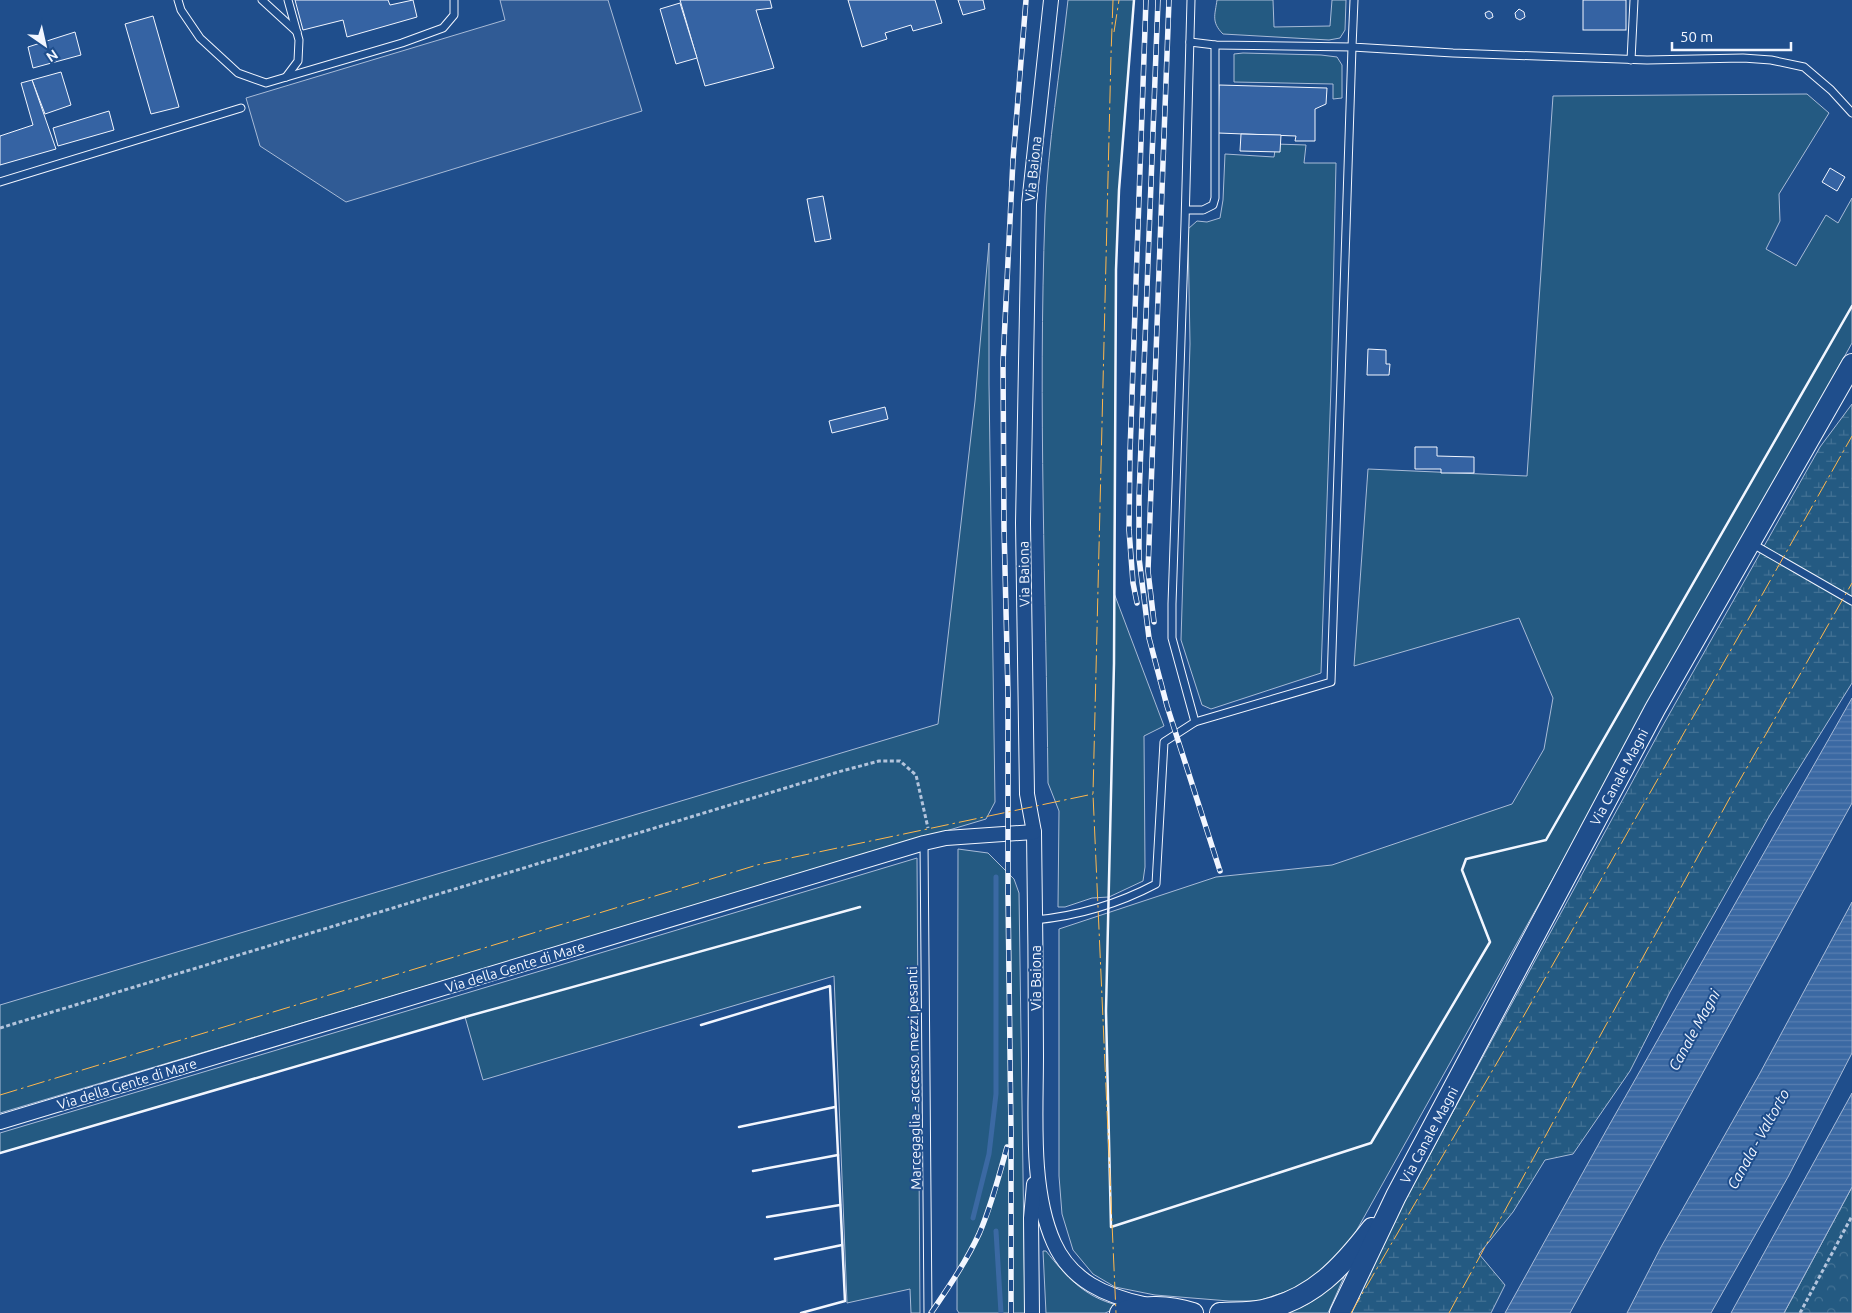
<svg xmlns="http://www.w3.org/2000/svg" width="1852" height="1313" viewBox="0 0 1852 1313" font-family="Ubuntu,sans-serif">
	<defs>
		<pattern id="forest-crowns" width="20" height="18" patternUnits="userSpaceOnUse" patternTransform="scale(1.25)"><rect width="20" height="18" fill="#245a82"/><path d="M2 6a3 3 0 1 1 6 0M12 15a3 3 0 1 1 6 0" fill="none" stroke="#447295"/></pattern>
		<pattern id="wetland-marsh" width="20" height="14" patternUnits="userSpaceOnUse" patternTransform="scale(1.25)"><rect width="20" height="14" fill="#245a82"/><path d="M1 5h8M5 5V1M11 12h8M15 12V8" fill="none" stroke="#447295"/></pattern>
		<pattern id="water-rules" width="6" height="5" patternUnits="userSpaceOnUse" patternTransform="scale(1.25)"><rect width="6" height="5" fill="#3b69a3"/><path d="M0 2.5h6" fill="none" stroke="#587fb1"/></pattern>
	</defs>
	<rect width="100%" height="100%" fill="#1f4e8c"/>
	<g fill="#245a82" stroke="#a8bbd7">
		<path d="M1068 0H1134L1119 190 1116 270 1114 593 1164 726 1144 736 1145 867 1143 881 1109 897 1092 898 1065 907H1058L1059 811 1048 783C1046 594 1038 404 1045 215 1048 143 1060 72 1068 0Z"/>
		<path d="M1217 0H1273L1274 27 1330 26 1332 0H1346L1345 30 1340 38 1329 40 1223 34C1211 22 1215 15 1217 0Z"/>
		<path d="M1243 53 1321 55 1337 57 1342 65V98L1333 99V84L1234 82V54Z"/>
		<path d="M1807 94 1829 113 1779 194 1780 221 1766 249 1796 266 1826 215 1838 223 1852 198V343L1349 1244 1323 1271 1297 1288 1258 1301H1229L1155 1295 1115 1287 1093 1274 1073 1250 1062 1214 1059 1176V929L1216 877 1332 865 1512 804 1544 749 1553 698 1519 618 1354 666 1368 469 1527 476 1553 96Z"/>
		<path d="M1276 144 1306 145 1304 163H1336L1331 387 1321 673 1211 709 1202 705 1181 640 1190 344 1188 229 1197 221 1207 222 1220 218 1223 200 1225 154 1274 157Z"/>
		<path d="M989 243V384L995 802 986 819 0 1113V1005L938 724 975 401Z"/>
		<path d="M958 849 988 853 1014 879 1019 893 1025 1313H959L957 1310Z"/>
		<path d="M917 858 920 1313H911L910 1289 847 1303 834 976 483 1080 465 1017 0 1153V1133Z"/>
		<path d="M1043 1251H1046C1066 1276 1084 1297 1117 1305L1115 1309 1105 1313H1046Z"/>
		<path d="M1344 1277 1328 1313H1286L1308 1304Z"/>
	</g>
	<path fill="url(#forest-crowns)" stroke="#a8bbd7" d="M1852 1187V1313H1784Z"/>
	<path fill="url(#wetland-marsh)" stroke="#a8bbd7" d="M1852 404V683L1770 815 1670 992 1630 1071 1573 1154 1545 1160 1513 1212 1479 1254 1505 1285 1491 1313H1349L1386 1235 1662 727 1820 447Z"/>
	<path fill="#305b95" stroke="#a8bbd7" d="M500 0H608L642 111 346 202 260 146 246 98 505 20Z"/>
	<g fill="url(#water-rules)" stroke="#a8bbd7">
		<path d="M1852 698V803L1570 1313H1505L1607 1129Z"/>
		<path d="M1852 902V1053L1788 1177 1711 1313H1627L1661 1247 1760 1073Z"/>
		<path d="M1852 1093V1187L1784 1313H1731Z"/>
	</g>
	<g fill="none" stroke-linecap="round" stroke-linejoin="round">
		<g stroke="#3b69a3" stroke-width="5">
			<path d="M973 1218 989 1154 996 1094V877"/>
			<path d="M996 1231 1001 1313"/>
		</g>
	</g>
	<g fill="#3563a3" stroke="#f2f6ff">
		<path d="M295 0H388L390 5 413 0 417 17 347 37 343 20 303 30Z"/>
		<path d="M680 0H770L772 8 756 10 774 68 705 86Z"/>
		<path d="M848 0H935L942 23 913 31 911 25 885 33 887 39 862 47Z"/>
		<path d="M958 0H983L985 9 963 15Z"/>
		<rect x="1583" y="0" width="43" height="30"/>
		<path d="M680 3 697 58 676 64 660 9Z"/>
		<path d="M1519 9 1524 12 1525 17 1520 20 1516 18 1515 13Z"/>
		<path d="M1489 11 1492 13 1493 17 1489 19 1486 17 1485 13Z"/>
		<path d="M153 16 179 107 151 114 125 24Z"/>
		<path d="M75 32 81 55 33 68 28 47Z"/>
		<path d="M61 72 71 105 45 114 32 80Z"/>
		<path d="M32 80 56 149 0 165V136L33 125 21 83Z"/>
		<path d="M1219 85 1327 88 1326 104 1315 109V141H1295L1296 136 1218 133Z"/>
		<path d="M109 111 114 130 58 146 53 128Z"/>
		<path d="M1241 134 1281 135 1280 152 1240 151Z"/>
		<path d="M1830 168 1845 177 1837 191 1822 182Z"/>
		<path d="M823 196 831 239 815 242 807 199Z"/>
		<path d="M1368 349 1386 350V364H1390L1389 375H1367Z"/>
		<path d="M885 407 888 419 832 433 829 421Z"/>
		<path d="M1415 447H1437V456L1474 457V473H1441V469H1415Z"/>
	</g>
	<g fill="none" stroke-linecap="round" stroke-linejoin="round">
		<defs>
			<g id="lane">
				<path d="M178 0 181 10 200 38 238 73 266 83 402 43 443 28 454 15V0"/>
				<path d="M262 0 297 32"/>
				<path d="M1354 0 1352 47 1453 53 1647 60 1743 58 1771 60 1804 67 1831 90 1852 113"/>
				<path d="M1190 42 1215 45 1352 47 1331 682 1195 722"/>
				<path d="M1631 60 1634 0"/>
				<path d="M286 77 298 61 299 40 288 0"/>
				<path d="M0 182 241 108"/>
				<path d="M1186 210H1203L1213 205 1215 198V45"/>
				<path d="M1751 543 1852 601"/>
				<path d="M924 843 928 1313"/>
				<path d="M1035 920C1077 916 1120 903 1156 884L1164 742 1195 722 1172 638V604L1185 223 1191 0"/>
			</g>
			<g id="street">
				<path d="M1051 0 1029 204 1023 523 1027 794 1034 832C1035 907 1036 981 1036 1056 1036 1114 1030 1190 1054 1243 1071 1281 1106 1296 1144 1304"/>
				<path d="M0 1122 924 843 946 838 1034 832"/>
				<path d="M1032 1313 1031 1218 1034 1184"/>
			</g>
			<g id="secondary">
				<path d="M1120 1313C1142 1304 1170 1306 1193 1313"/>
				<path d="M1220 1313C1234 1312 1249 1313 1263 1310 1313 1299 1342 1267 1372 1228"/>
				<path d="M1340 1313 1396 1196 1655 709 1852 364"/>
			</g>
		</defs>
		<use href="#lane" stroke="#f2f6ff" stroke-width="9"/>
		<use href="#street" stroke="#f2f6ff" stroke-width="16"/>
		<use href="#secondary" stroke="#f2f6ff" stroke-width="22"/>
		<g stroke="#b3c4dc" stroke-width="3" stroke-dasharray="4 2.5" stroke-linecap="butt">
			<path d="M0 1028 838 772 879 761H900L916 775 928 828"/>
			<path d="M1800 1313 1852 1216"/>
		</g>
		<use href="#lane" stroke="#1f4e8c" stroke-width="7"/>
		<use href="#street" stroke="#1f4e8c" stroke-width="14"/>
		<use href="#secondary" stroke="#1f4e8c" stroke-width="20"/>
		<defs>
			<g id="rail">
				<path d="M1158 0 1139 498V558L1149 638 1167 706 1220 871"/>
				<path d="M1137 603 1133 583 1129 530 1130 452 1146 0"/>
				<path d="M1154 622 1148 571 1169 0"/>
				<path d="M931 1313C948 1288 966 1262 979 1234 991 1207 999 1176 1007 1147"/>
				<path d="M1011 1313V1132L1008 894V694L1004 528 1003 362 1013 160 1026 0"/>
			</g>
		</defs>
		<use href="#rail" stroke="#f2f6ff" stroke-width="5.5"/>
		<use href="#rail" stroke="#1f4e8c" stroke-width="4" stroke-dasharray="11" stroke-linecap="butt"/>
		<g stroke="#f2f6ff" stroke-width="2.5">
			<path d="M1134 0 1119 190 1116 270 1114 663 1106 1011 1111 1227 1371 1143 1490 942 1462 870 1466 859 1546 840 1852 306"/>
			<path d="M701 1025 830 986 845 1301 801 1313"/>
			<path d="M739 1127 835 1107"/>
			<path d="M0 1153 465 1017 860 907"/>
			<path d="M753 1171 838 1155"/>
			<path d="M767 1217 840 1205"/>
			<path d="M775 1259 842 1245"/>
		</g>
		<g stroke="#ffb74d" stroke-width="1" stroke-dasharray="18 4 2.5 4" stroke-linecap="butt">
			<path d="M1113 0 1111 55 1093 794 1116 1313"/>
			<path d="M1114 32 1119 0"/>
			<path d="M0 1095 757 865 1093 794"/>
			<path d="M1351 1313 1505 1049 1852 436"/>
			<path d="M1449 1313 1733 792 1852 583"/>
		</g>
	</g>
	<g text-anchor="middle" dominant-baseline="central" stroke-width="4" stroke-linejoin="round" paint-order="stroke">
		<g font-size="14" fill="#f2f6ff" stroke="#1f4e8c">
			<text transform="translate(1033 169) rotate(-84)">Via Baiona</text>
			<text transform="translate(1024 574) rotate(-91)">Via Baiona</text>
			<text transform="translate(1619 777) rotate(-62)">Via Canale Magni</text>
			<text transform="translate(515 967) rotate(-17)">Via della Gente di Mare</text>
			<text transform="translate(1036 978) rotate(-90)">Via Baiona</text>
			<text transform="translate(914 1078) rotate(-91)">Marcegaglia - accesso mezzi pesanti</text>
			<text transform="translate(127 1084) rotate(-17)">Via della Gente di Mare</text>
			<text transform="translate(1429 1135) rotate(-62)">Via Canale Magni</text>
		</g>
		<g font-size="15" font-style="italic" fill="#f2f6ff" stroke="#1f4e8c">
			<text transform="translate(1694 1030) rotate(-61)">Canale Magni</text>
			<text transform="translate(1758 1139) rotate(-61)">Canala - Valtorto</text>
		</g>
	</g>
	<g transform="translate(45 45) rotate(146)" stroke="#1f4e8c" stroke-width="4" paint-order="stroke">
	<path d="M0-4L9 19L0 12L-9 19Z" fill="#f2f6ff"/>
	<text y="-8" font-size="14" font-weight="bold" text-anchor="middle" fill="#f2f6ff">N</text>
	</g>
	<path d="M1672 42v8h119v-8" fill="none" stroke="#f2f6ff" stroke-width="2.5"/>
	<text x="1680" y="42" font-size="15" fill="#f2f6ff" stroke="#1f4e8c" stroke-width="4" paint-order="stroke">50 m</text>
</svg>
